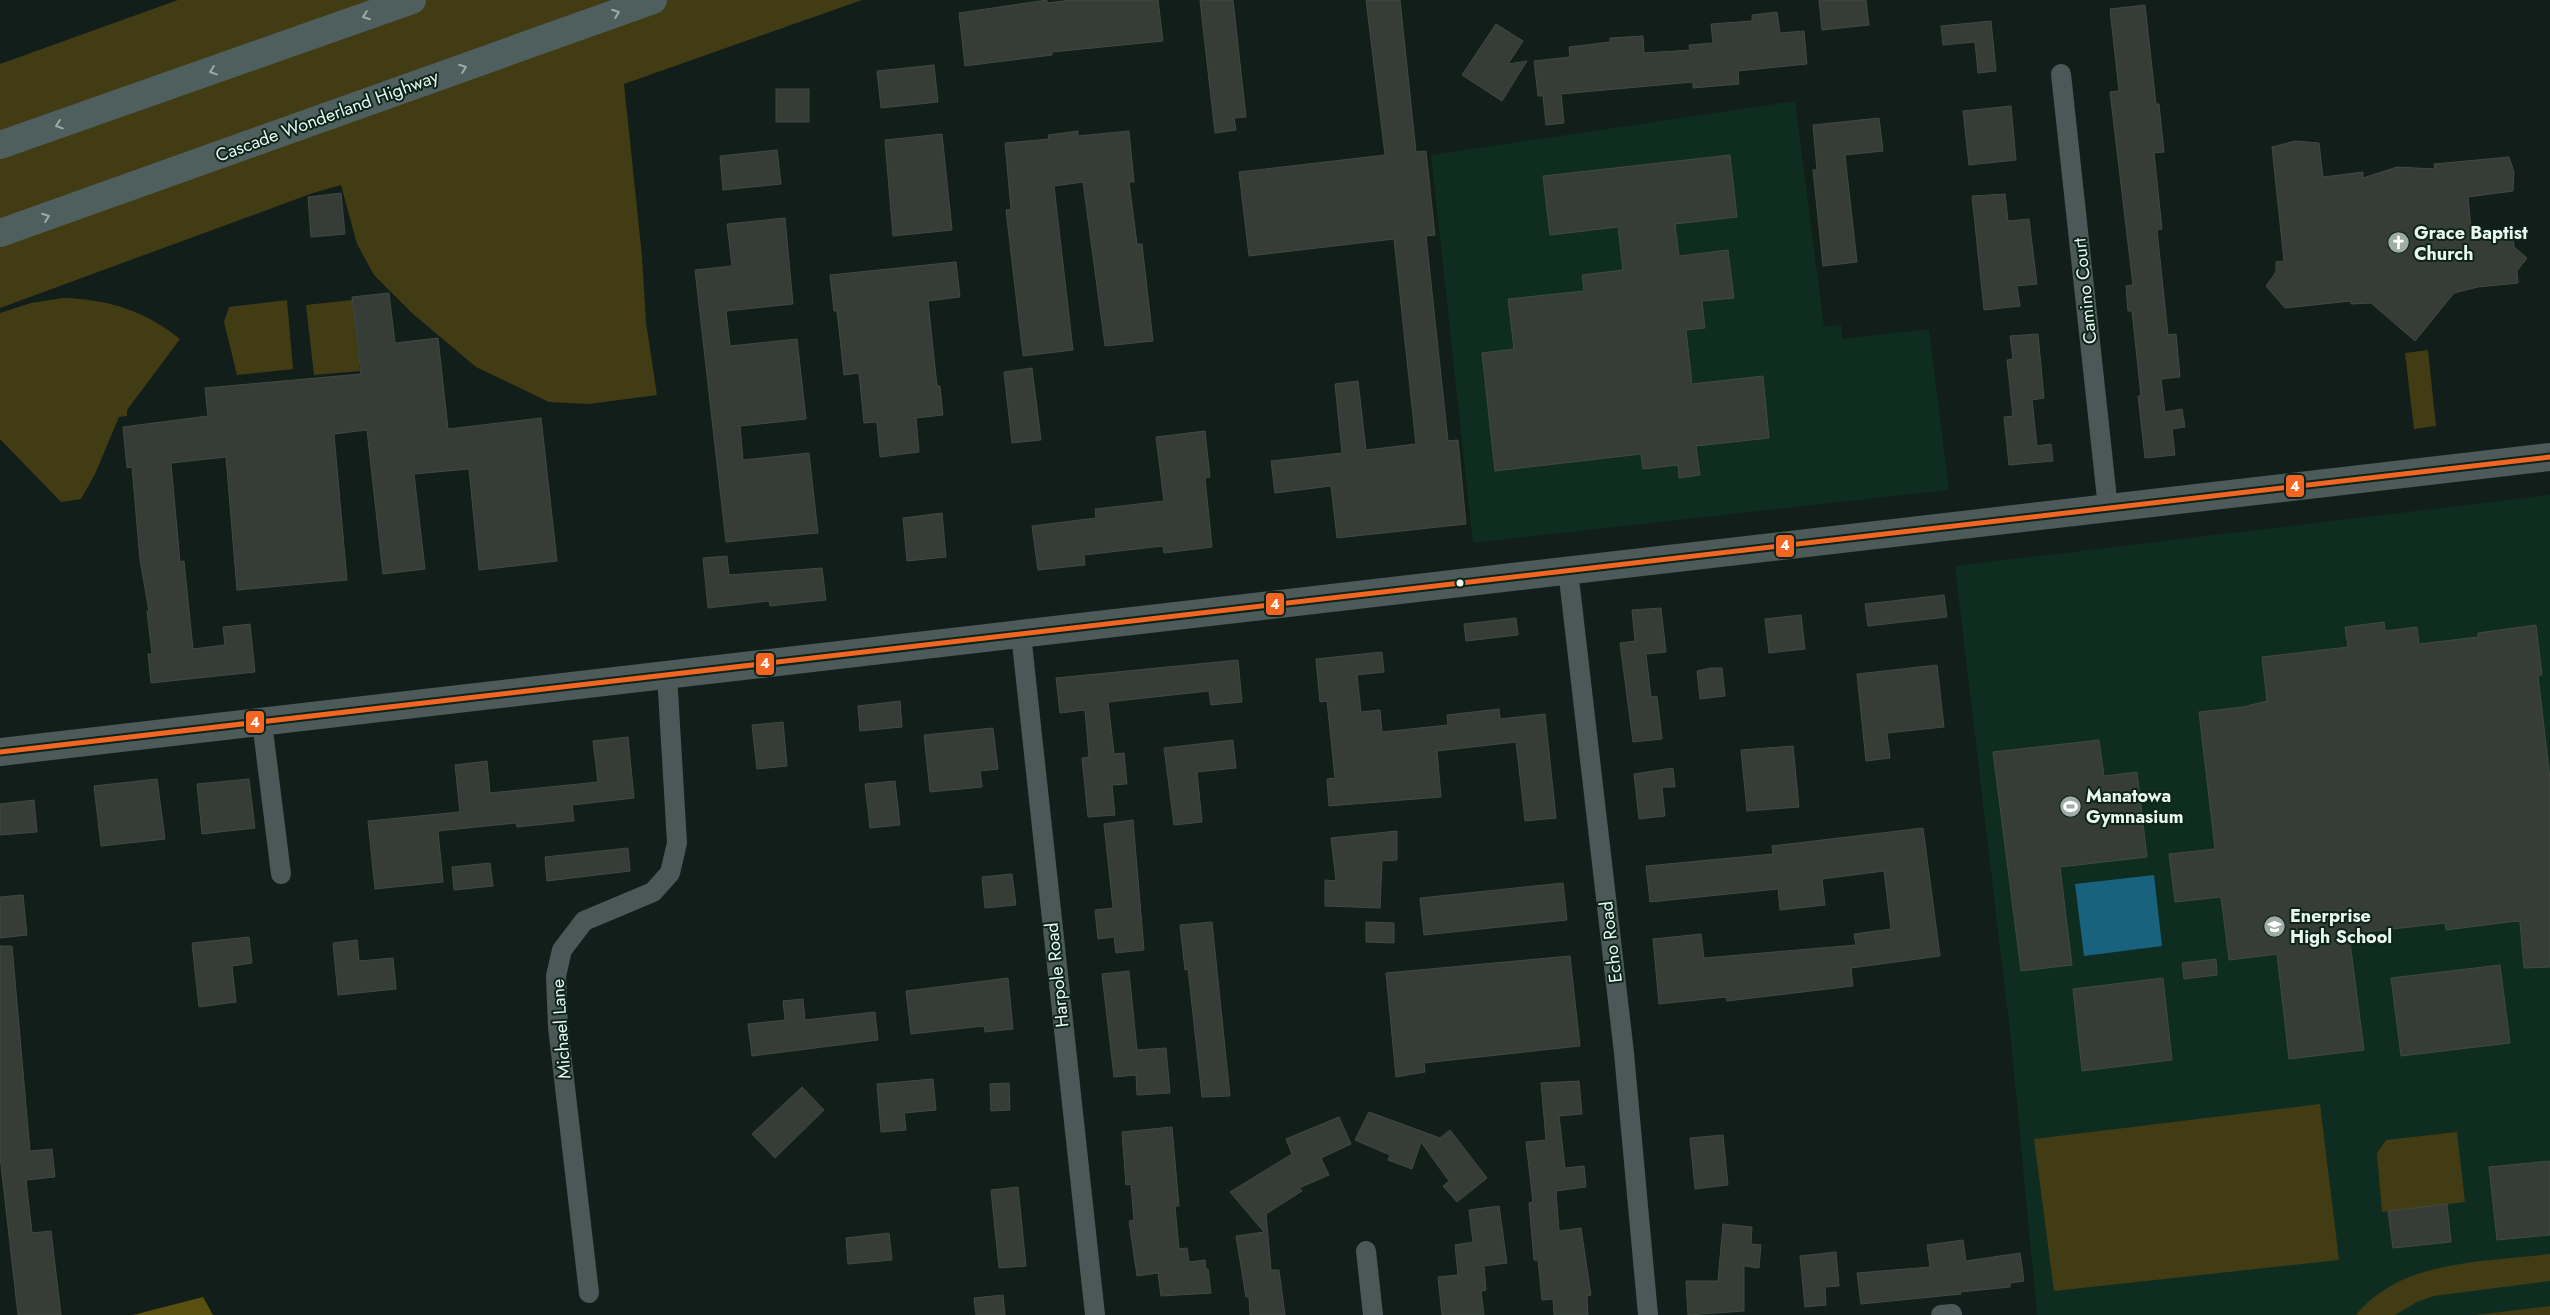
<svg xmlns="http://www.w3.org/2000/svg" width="2550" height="1315" viewBox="0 0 2550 1315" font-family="Jost,sans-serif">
	<rect width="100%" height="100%" fill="#121e19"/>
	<g fill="#0f2c20">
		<path d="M1795 101 1824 327 1841 325 1843 339 1929 329 1949 490 1473 543 1431 155Z"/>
		<path d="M2550 495V1315H2037L2011 1041 1955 566Z"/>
	</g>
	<g fill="#423c14">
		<path d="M178 0H862L624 84 642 256 646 322 657 395 589 404 549 402 476 367 413 314 374 275 357 244 341 185 313 193 0 308V64Z"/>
		<path d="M63 298C107 299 146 311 180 339L127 410V416L119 417 95 474 81 499 61 502 0 439V313L31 303Z"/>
		<path d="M287 300 293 369 237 375 224 322 229 307Z"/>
		<path d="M352 300 360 371 314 375 306 305Z"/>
		<path d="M2428 350 2436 426 2414 429 2405 353Z"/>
		<path d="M2320 1104 2339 1260 2054 1291 2034 1139Z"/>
		<path d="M2457 1132 2465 1202 2382 1212 2377 1153 2386 1140Z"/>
		<path d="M2550 1254V1281L2434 1296 2417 1302 2395 1315H2356C2402 1259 2484 1262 2550 1254Z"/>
		<path d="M2550 1306V1315H2476Z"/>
	</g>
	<path fill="#594f0f" d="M203 1297 213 1315H133Z"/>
	<path fill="#18627e" d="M2154 875 2162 946 2084 956 2075 884Z"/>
	<g fill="#353d36" stroke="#414943">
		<path d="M1047 0V3L1071 0H1158L1163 41 1052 52V55L965 66 959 13Z"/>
		<path d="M1200 0H1233L1246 117 1234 118 1236 130 1215 133Z"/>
		<path d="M1366 0H1400L1416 152 1426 151 1435 235 1426 236 1448 441 1458 440 1466 524 1337 538 1331 486 1275 493 1271 461 1342 453 1335 384 1358 381 1366 450 1416 444 1394 239 1249 256 1239 172 1385 155Z"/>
		<path d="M1819 0H1866L1869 25 1822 30Z"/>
		<path d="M2145 5 2156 104H2159L2164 152 2154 153 2162 229 2157 230 2168 335 2176 334 2180 377 2161 379 2165 412 2182 409 2185 427 2172 429 2175 455 2145 458 2138 396H2141L2132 311H2128L2126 286 2133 285 2110 92 2119 91 2110 9Z"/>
		<path d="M1777 12 1780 33 1804 31 1807 64 1738 71 1739 84 1693 88V82L1561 94 1564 123 1546 125 1543 96H1538L1534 61 1570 57 1569 47 1610 42V38L1643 36 1644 53 1690 50 1689 45 1713 43 1711 24 1752 21V15Z"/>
		<path d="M1991 21 1996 71 1978 73 1975 42 1943 45 1941 26Z"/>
		<path d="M1496 24 1523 41 1508 64 1527 61 1502 101 1462 75Z"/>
		<path d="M934 65 938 102 881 108 877 71Z"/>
		<rect x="776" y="89" width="33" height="33"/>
		<path d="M2011 106 2016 160 1969 165 1963 111Z"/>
		<path d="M1879 118 1883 151 1845 155 1857 262 1823 266 1813 170H1817L1813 125Z"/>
		<path d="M1078 131V136L1129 131 1134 182H1129L1137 244H1142L1153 341 1105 346 1083 182 1054 186 1073 350 1023 356 1006 210 1011 209 1005 143 1049 139 1048 135Z"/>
		<path d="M942 134 952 230 893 236 885 140Z"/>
		<path d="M2295 141 2319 143 2323 177 2363 172V178L2397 167 2435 169 2434 164 2509 157 2514 172 2513 191 2468 197 2472 240 2513 234 2514 247 2527 258 2517 271 2518 283 2478 287 2454 293 2415 341 2371 303 2351 304V301L2285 308 2266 286 2276 272V262L2284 261 2272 147Z"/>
		<path d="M777 150 781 184 723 190 720 156Z"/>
		<path d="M1730 155 1737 217 1675 224 1679 256 1728 250 1734 298 1702 301 1705 328 1686 330 1692 384 1763 376 1769 438 1696 446 1700 475 1679 478 1678 465 1643 469 1641 454 1495 471 1482 353 1514 349 1508 299 1584 291 1582 275 1623 270 1618 227 1550 235 1543 176Z"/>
		<path d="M341 193 345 234 311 237 308 197Z"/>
		<path d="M2005 194 2008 221 2029 219 2037 284 2017 286 2020 306 1984 310 1972 196Z"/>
		<path d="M785 218 793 304 726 311 730 346 797 339 806 419 740 426 743 460 809 453 818 533 726 542 695 270 732 266 727 224Z"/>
		<path d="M956 262 960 297 928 301 937 386H940L943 415 916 418 919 452 880 457 877 422 864 423 859 373 844 375 837 311H834L830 275Z"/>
		<path d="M389 293 395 343 438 338 448 429 541 418 557 561 479 570 469 469 414 474 425 569 383 574 367 430 334 434 347 580 237 590 226 457 171 463 180 562 184 561 193 649 225 645 223 627 250 624 255 672 151 683 148 654H152L147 611H149L140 560 132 467 127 468 123 427 208 416 205 388 361 374 352 297Z"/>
		<path d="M2038 334 2044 398 2032 400 2037 446 2051 444 2053 461 2009 465 2004 417 2013 416 2007 360 2013 359 2010 336Z"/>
		<path d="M1032 368 1041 440 1012 443 1004 372Z"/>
		<path d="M1205 431 1210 477 1205 478 1212 547 1164 553 1163 546 1084 555 1085 565 1038 570 1032 526 1096 518 1095 509 1164 501 1156 437Z"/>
		<path d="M942 513 946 557 907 561 903 518Z"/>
		<path d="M727 556 729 575 822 568 826 600 770 606 769 601 708 608 703 558Z"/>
		<path d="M1944 595 1947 617 1868 626 1865 604Z"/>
		<path d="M1661 608 1666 652 1646 654 1651 697 1657 696 1662 739 1633 742 1620 643 1635 641 1632 610Z"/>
		<path d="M1801 615 1805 649 1769 653 1765 619Z"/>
		<path d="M1516 618 1518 635 1466 641 1464 624Z"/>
		<path d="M2384 622 2385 631 2417 627 2419 644 2478 637V633L2536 625 2542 675 2538 676 2550 779V967L2524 968 2520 922 2516 921 2446 930 2445 923 2349 934 2364 1050 2289 1059 2277 954 2229 960 2221 897 2175 902 2169 854 2215 849 2199 712 2243 707 2267 701 2262 657 2348 647 2345 627Z"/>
		<path d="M1382 652 1384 672 1357 675 1361 712 1380 710 1382 732 1448 725 1447 715 1499 709 1500 719 1545 714 1556 818 1525 821 1516 742 1437 751 1441 797 1329 806 1327 779 1335 778 1327 701 1320 702 1316 659Z"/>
		<path d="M1238 660 1242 702 1211 705 1209 691 1108 702 1114 754 1124 753 1127 784 1112 785 1115 815 1088 817 1082 758 1089 757 1085 710 1060 713 1056 678Z"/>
		<path d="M1937 665 1944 727 1887 733 1890 758 1866 761 1857 674Z"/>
		<path d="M1710 668H1722L1725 696 1700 699 1697 671Z"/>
		<path d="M900 701 902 727 860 731 858 706Z"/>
		<path d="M783 722 787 766 757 769 752 725Z"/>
		<path d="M993 728 998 769 980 771 982 787 930 792 924 735Z"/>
		<path d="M628 737 634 798 572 805 574 821 517 827 516 823 438 831 443 882 375 889 368 821 460 812 455 765 487 761 490 793 598 782 593 741Z"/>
		<path d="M1233 740 1236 768 1197 772 1202 822 1174 825 1164 748Z"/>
		<path d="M2099 740 2104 776 2137 772 2147 857 2060 867 2072 965 2021 971 1993 752Z"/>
		<path d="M1793 746 1799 807 1747 811 1741 750Z"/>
		<path d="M1673 768 1675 787H1662L1665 816 1639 819 1634 774Z"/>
		<path d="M157 779 165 839 101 846 94 786Z"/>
		<path d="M249 779 255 828 202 834 197 784Z"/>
		<path d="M895 781 900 825 870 828 865 784Z"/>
		<path d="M34 800 37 832 0 835V804Z"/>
		<path d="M1133 820 1144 950 1116 953 1114 937 1098 939 1095 910 1113 908 1104 824Z"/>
		<path d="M1923 828 1940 956 1851 968 1853 986 1727 1001 1726 997 1659 1004 1653 939 1701 934 1704 958 1856 945 1854 934 1891 929 1884 871 1822 879 1825 905 1780 910 1778 889 1650 902 1646 866 1773 854 1772 846Z"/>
		<path d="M1397 831V860L1382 861 1380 908 1325 906V880L1336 881 1331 838Z"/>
		<path d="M628 848 630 871 547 881 545 857Z"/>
		<path d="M490 863 493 886 454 890 452 867Z"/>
		<path d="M1012 874 1016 905 985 908 982 877Z"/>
		<path d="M1563 883 1567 920 1424 935 1420 898Z"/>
		<path d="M23 895 27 935 0 938V897Z"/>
		<path d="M1212 922 1230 1096 1202 1097 1188 969 1185 970 1180 925Z"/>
		<path d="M1366 922 1394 923V943L1366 942Z"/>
		<path d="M249 937 252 963 232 966 236 1002 199 1007 192 943Z"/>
		<path d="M357 940 359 961 393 958 396 989 338 995 333 943Z"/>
		<path d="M0 946H12L30 1151 52 1149 55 1177 26 1180 32 1233 51 1231 61 1315H18L0 1156Z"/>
		<path d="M1570 956 1580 1046 1424 1063 1425 1072 1396 1077 1386 973Z"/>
		<path d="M2216 959 2217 975 2184 979 2182 963Z"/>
		<path d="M2500 965 2510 1043 2401 1056 2391 978Z"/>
		<path d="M1129 971 1137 1050 1166 1048 1170 1093 1137 1095 1136 1075 1114 1077 1102 974Z"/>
		<path d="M1008 978 1013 1029 985 1032 984 1026 911 1034 906 991Z"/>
		<path d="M2163 978 2172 1060 2082 1071 2073 989Z"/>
		<path d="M803 999 805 1020 875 1012 878 1040 752 1056 748 1024 785 1020 783 1001Z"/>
		<path d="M933 1079 936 1110 904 1113 906 1130 881 1132 877 1084Z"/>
		<path d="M1579 1081 1582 1114 1559 1116 1565 1168 1584 1166 1586 1187 1556 1191 1559 1231 1581 1228 1591 1295 1587 1296 1588 1315H1554L1553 1299 1542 1300 1538 1260H1534L1529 1203 1533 1202 1526 1142 1546 1140 1541 1083Z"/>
		<path d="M1009 1083 1010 1110 991 1111 990 1084Z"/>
		<path d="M802 1087 824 1110 775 1158 752 1134Z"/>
		<path d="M1369 1112 1440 1138 1450 1130 1487 1178 1457 1202 1443 1186 1449 1181 1421 1142 1412 1169 1388 1160 1390 1155 1355 1140Z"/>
		<path d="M1339 1117 1351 1144 1321 1158 1329 1175 1299 1188 1302 1191 1266 1214 1271 1270H1279L1285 1315H1250L1249 1297H1246L1236 1236 1264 1232 1230 1192 1292 1154 1286 1139Z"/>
		<path d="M1172 1127 1179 1206H1175L1179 1249 1187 1248 1189 1262 1205 1260 1206 1269H1208L1211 1293 1161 1296 1158 1273 1137 1276 1129 1221 1134 1220 1131 1184 1126 1185 1122 1132Z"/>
		<path d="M1723 1135 1728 1185 1695 1189 1690 1138Z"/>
		<path d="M2550 1161V1235L2497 1240 2489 1167Z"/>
		<path d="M1018 1187 1026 1266 999 1268 991 1190Z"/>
		<path d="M2447 1204 2451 1242 2393 1248 2388 1211Z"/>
		<path d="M1499 1206 1507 1263 1484 1266 1486 1290 1481 1291 1484 1315H1442L1438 1277 1458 1275 1455 1245 1473 1242 1469 1210Z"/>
		<path d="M1723 1224 1752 1227 1751 1244 1761 1245 1759 1268 1744 1266V1311L1688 1315 1686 1281H1718Z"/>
		<path d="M889 1233 892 1260 848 1264 846 1238Z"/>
		<path d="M1963 1240 1966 1261 2020 1253 2024 1281 2010 1283V1287L1960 1292 1961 1294 1861 1304 1857 1273 1930 1267 1927 1245Z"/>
		<path d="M1836 1252 1839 1286 1825 1287 1826 1305 1805 1307 1800 1256Z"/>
		<path d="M1003 1295 1005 1315H976L974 1298Z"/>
	</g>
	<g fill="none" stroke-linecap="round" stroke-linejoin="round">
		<g stroke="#4c5857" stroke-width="20">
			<path d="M2061 74 2108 508"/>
			<path d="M1568 570 1624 1053 1648 1315"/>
			<path d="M1021 634 1095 1315"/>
			<path d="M262 722 281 874"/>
			<path d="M1366 1251 1373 1315"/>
			<path d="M589 1293 558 1027 556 976 562 950 584 921 653 892 670 873 677 843 667 674"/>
			<path d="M1941 1315 1952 1314"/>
		</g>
		<path stroke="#4c5a59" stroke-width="28" d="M0 752 2550 457"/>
		<g stroke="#4e5f5d" stroke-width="28">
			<path d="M0 145 412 0"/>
			<path d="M0 233 653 0"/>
		</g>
		<defs>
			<path id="bus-1" d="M0 752 2550 457"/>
		</defs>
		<use href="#bus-1" stroke="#0c241a" stroke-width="9"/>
		<use href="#bus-1" stroke="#f26522" stroke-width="5"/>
	</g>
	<defs><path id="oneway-chevron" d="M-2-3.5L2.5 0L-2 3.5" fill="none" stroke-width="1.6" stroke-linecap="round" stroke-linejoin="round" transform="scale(1.25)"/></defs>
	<g stroke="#9caca7">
		<use href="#oneway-chevron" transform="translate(616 13) rotate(-20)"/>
		<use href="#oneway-chevron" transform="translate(366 16) rotate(160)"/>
		<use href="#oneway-chevron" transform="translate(463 68) rotate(-20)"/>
		<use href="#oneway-chevron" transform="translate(213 71) rotate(161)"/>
		<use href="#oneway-chevron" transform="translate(59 125) rotate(161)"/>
		<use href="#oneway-chevron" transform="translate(46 217) rotate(-20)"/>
	</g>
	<defs>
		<symbol id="church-disc" viewBox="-11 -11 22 22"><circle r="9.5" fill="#9eaca5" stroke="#0c241a"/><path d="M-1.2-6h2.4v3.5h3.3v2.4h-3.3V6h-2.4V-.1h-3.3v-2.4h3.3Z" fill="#fff"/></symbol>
		<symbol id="stadium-disc" viewBox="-11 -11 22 22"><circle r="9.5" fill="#9eaca5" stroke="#0c241a"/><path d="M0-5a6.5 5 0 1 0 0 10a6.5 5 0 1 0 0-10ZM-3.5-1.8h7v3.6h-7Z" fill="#fff"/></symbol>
		<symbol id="school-disc" viewBox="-11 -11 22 22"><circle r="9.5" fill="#9eaca5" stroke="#0c241a"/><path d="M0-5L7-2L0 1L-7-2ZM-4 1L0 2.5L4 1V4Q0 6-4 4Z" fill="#fff"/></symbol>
	</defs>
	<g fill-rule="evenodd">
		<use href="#church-disc" x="2386" y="230" width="25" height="25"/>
		<use href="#stadium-disc" x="2058" y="794" width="25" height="25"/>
		<use href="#school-disc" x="2262" y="914" width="25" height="25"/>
	</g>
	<circle fill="#eaf8f1" stroke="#0c241a" stroke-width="2" cx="1460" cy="583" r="4.5"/>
	<g text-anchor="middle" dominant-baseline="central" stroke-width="4" stroke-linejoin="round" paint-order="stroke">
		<g font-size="18" fill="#eaf8f1" stroke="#0c241a">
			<text transform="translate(327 116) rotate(-20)">Cascade Wonderland Highway</text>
			<text transform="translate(2085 291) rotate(-96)">Camino Court</text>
			<text transform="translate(1611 942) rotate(-97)">Echo Road</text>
			<text transform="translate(1057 975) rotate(-96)">Harpole Road</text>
			<text transform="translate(561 1029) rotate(-94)">Michael Lane</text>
		</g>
		<g font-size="18" font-weight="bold" fill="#eaf8f1" stroke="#0c241a" text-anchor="start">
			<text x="2414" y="233">Grace Baptist<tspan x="2414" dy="21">Church</tspan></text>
			<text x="2086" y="796">Manatowa<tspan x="2086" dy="21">Gymnasium</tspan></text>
			<text x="2290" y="916">Enerprise<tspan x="2290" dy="21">High School</tspan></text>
		</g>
	</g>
	<g stroke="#0c241a" stroke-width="2">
		<rect x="2285" y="474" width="20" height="24" rx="5" fill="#f26522"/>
		<rect x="1775" y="534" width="20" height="24" rx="5" fill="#f26522"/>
		<rect x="1265" y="592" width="20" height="24" rx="5" fill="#f26522"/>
		<rect x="755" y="652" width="20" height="24" rx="5" fill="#f26522"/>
		<rect x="245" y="710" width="20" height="24" rx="5" fill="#f26522"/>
	</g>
	<g font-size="14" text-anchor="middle" font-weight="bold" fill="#fff">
		<text x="2295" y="491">4</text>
		<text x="1785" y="550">4</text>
		<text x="1275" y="609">4</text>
		<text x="765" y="668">4</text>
		<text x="255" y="727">4</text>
	</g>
</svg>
